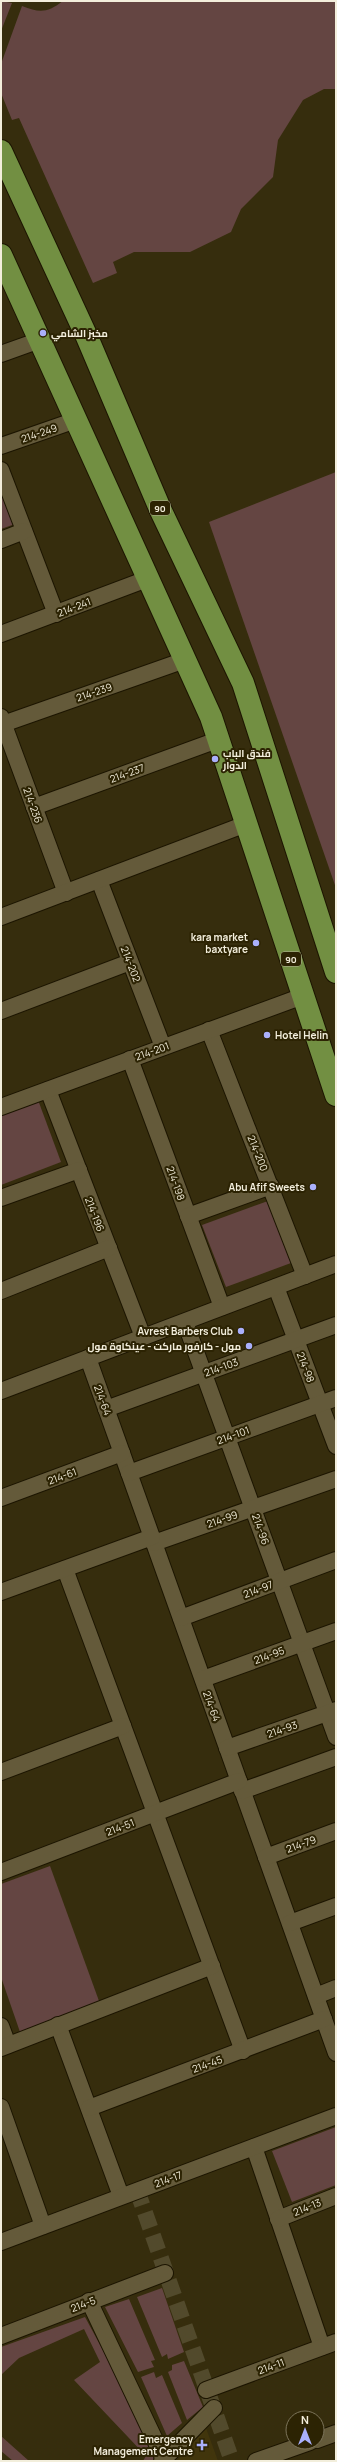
<svg xmlns="http://www.w3.org/2000/svg" width="337" height="2462" viewBox="0 0 337 2462" font-family="Manrope,Cairo,sans-serif">
	<rect width="100%" height="100%" fill="#362d0d"/>
	<path fill="#41350c" d="M206 2428 218 2461H177Z"/>
	<g fill="#644542">
		<path d="M1 1 12 3 1 31Z"/>
		<path d="M63 1H336V89H324L303 100 278 140 273 177 241 209 231 232 190 252H134L113 262 117 273 93 283 19 118 12 120 1 93V64L22 6C40 13 47 13 63 1Z"/>
		<path d="M336 472V888L209 522Z"/>
		<path d="M1 482 15 524 1 529Z"/>
		<path d="M38 1100 61 1162 1 1185V1114Z"/>
		<path d="M268 1201 291 1263 226 1287 202 1225Z"/>
		<path d="M50 1866 99 2001 20 2032 1 1977V1884Z"/>
		<path d="M336 2127V2185L292 2202 272 2151Z"/>
		<path d="M162 2288 184 2352 168 2359 167 2354 162 2357 137 2297Z"/>
		<path d="M129 2299 155 2360 151 2361 154 2367 138 2372 105 2307Z"/>
		<path d="M85 2317 161 2458 158 2461H143L146 2456 74 2380 100 2362 84 2329 19 2358 1 2375V2347Z"/>
		<path d="M184 2361 203 2407 187 2420 168 2372 172 2370V2365Z"/>
		<path d="M154 2372 156 2378 162 2375 182 2423 167 2436 141 2377Z"/>
		<path d="M1 2436 29 2461H13L1 2451Z"/>
	</g>
	<g fill="none" stroke-linecap="round" stroke-linejoin="round">
		<path stroke="#524a2c" stroke-width="16" stroke-dasharray="16 8" stroke-linecap="butt" d="M137 2190 232 2461"/>
		<defs>
			<g id="minor">
				<path d="M1 354 40 340"/>
				<path d="M1 446 76 420"/>
				<path d="M1 470 56 614"/>
				<path d="M1 540 24 531"/>
				<path d="M1 634 147 579"/>
				<path d="M1 717 66 893"/>
				<path d="M3 724 185 660"/>
				<path d="M34 807 220 739"/>
				<path d="M99 880 163 1047"/>
				<path d="M1 917 246 824"/>
				<path d="M1 1011 130 962"/>
				<path d="M209 1030 305 1276"/>
				<path d="M130 1059 222 1307"/>
				<path d="M48 1090 143 1337"/>
				<path d="M1 1107 303 996"/>
				<path d="M1 1198 79 1170"/>
				<path d="M188 1216 271 1186"/>
				<path d="M276 1287 336 1446"/>
				<path d="M1 1291 109 1248"/>
				<path d="M185 1322 336 1737"/>
				<path d="M88 1358 336 2053"/>
				<path d="M1 1391 336 1264"/>
				<path d="M106 1409 336 1325"/>
				<path d="M129 1473 336 1398"/>
				<path d="M1 1498 122 1453"/>
				<path d="M154 1543 336 1479"/>
				<path d="M65 1569 243 2051"/>
				<path d="M1 1592 152 1537"/>
				<path d="M181 1618 336 1560"/>
				<path d="M203 1679 336 1631"/>
				<path d="M227 1748 336 1710"/>
				<path d="M1 1772 123 1726"/>
				<path d="M242 1791 336 1757"/>
				<path d="M266 1857 336 1831"/>
				<path d="M1 1872 239 1781"/>
				<path d="M290 1923 336 1906"/>
				<path d="M316 1996 336 1988"/>
				<path d="M58 2025 121 2196"/>
				<path d="M1 2026 8 2045"/>
				<path d="M1 2048 212 1966"/>
				<path d="M1 2107 43 2226"/>
				<path d="M89 2108 324 2019"/>
				<path d="M254 2147 322 2347"/>
				<path d="M278 2219 336 2196"/>
				<path d="M1 2242 336 2116"/>
				<path d="M89 2301 164 2459"/>
				<path d="M1 2336 165 2273"/>
				<path d="M206 2390 336 2342"/>
				<path d="M317 2440 336 2433"/>
				<path d="M162 2461 214 2408"/>
				<path d="M256 2461 310 2442"/>
			</g>
			<g id="highway">
				<path d="M1 151 87 337 161 511 243 683 336 972"/>
				<path d="M1 255 211 717 336 1095"/>
			</g>
		</defs>
		<use href="#minor" stroke="#1c1501" stroke-width="18"/>
		<use href="#highway" stroke="#1c1501" stroke-width="24"/>
		<use href="#minor" stroke="#645a3a" stroke-width="16"/>
		<use href="#highway" stroke="#728f42" stroke-width="22"/>
	</g>
	<g fill="#aab0fc" stroke="#2c2303" stroke-width="1.5">
		<circle cx="43" cy="333" r="4"/>
		<circle cx="215" cy="759" r="4"/>
		<circle cx="256" cy="943" r="4"/>
		<circle cx="267" cy="1035" r="4"/>
		<circle cx="313" cy="1187" r="4"/>
		<circle cx="241" cy="1331" r="4"/>
		<circle cx="249" cy="1346" r="4"/>
		<path d="M200 2439h4v4h4v4h-4v4h-4v-4h-4v-4h4z"/>
	</g>
	<g text-anchor="middle" dominant-baseline="central" stroke-width="4" stroke-linejoin="round" paint-order="stroke">
		<g fill="#2c2303" stroke="#b7b19b" stroke-width="1">
			<rect x="150" y="501" width="20" height="14" rx="3"/>
			<rect x="281" y="952" width="20" height="14" rx="3"/>
		</g>
		<g font-size="9" font-weight="bold" fill="#f3eedc">
			<text x="160" y="508">90</text>
			<text x="291" y="959">90</text>
		</g>
		<g font-size="10" font-weight="bold" fill="#f3eedc" stroke="#2c2303" text-anchor="end">
			<text x="51" y="333" text-anchor="start">مخبز الشامي</text>
			<text x="223" y="753" text-anchor="start">فندق الباب<tspan x="223" dy="12">الدوار</tspan></text>
			<text x="248" y="937">kara market<tspan x="248" dy="12">baxtyare</tspan></text>
			<text x="275" y="1035" text-anchor="start">Hotel Helin</text>
			<text x="305" y="1187">Abu Afif Sweets</text>
			<text x="233" y="1331">Avrest Barbers Club</text>
			<text x="241" y="1346">مول - كارفور ماركت - عينكاوة مول</text>
			<text x="193" y="2439">Emergency<tspan x="193" dy="12">Management Centre</tspan></text>
		</g>
		<g font-size="10" fill="#f3eedc" stroke="#2c2303">
			<text transform="translate(39 433) rotate(-19)">214-249</text>
			<text transform="translate(74 607) rotate(-21)">214-241</text>
			<text transform="translate(94 692) rotate(-19)">214-239</text>
			<text transform="translate(127 773) rotate(-20)">214-237</text>
			<text transform="translate(33 805) rotate(70)">214-236</text>
			<text transform="translate(131 964) rotate(69)">214-202</text>
			<text transform="translate(152 1051) rotate(-20)">214-201</text>
			<text transform="translate(258 1153) rotate(68)">214-200</text>
			<text transform="translate(176 1183) rotate(70)">214-198</text>
			<text transform="translate(95 1214) rotate(69)">214-196</text>
			<text transform="translate(221 1367) rotate(-20)">214-103</text>
			<text transform="translate(306 1367) rotate(69)">214-98</text>
			<text transform="translate(103 1400) rotate(70)">214-64</text>
			<text transform="translate(233 1435) rotate(-20)">214-101</text>
			<text transform="translate(62 1476) rotate(-20)">214-61</text>
			<text transform="translate(222 1519) rotate(-19)">214-99</text>
			<text transform="translate(261 1529) rotate(70)">214-96</text>
			<text transform="translate(258 1589) rotate(-21)">214-97</text>
			<text transform="translate(269 1655) rotate(-20)">214-95</text>
			<text transform="translate(212 1706) rotate(70)">214-64</text>
			<text transform="translate(282 1729) rotate(-19)">214-93</text>
			<text transform="translate(120 1827) rotate(-21)">214-51</text>
			<text transform="translate(301 1844) rotate(-20)">214-79</text>
			<text transform="translate(207 2064) rotate(-20)">214-45</text>
			<text transform="translate(168 2179) rotate(-20)">214-17</text>
			<text transform="translate(307 2207) rotate(-22)">214-13</text>
			<text transform="translate(83 2304) rotate(-21)">214-5</text>
			<text transform="translate(271 2366) rotate(-20)">214-11</text>
		</g>
	</g>
	<rect width="337" height="2462" fill="none" stroke="#f3eedc" stroke-width="4"/>
	<g transform="translate(305 2430)"><circle r="19" fill="#2c2303" stroke="#7c745a"/>
	<path d="M0-3L7 15L0 10L-7 15Z" fill="#aab0fc"/>
	<text y="-6" font-size="11" font-weight="bold" text-anchor="middle" fill="#f3eedc">N</text>
	</g>
</svg>
